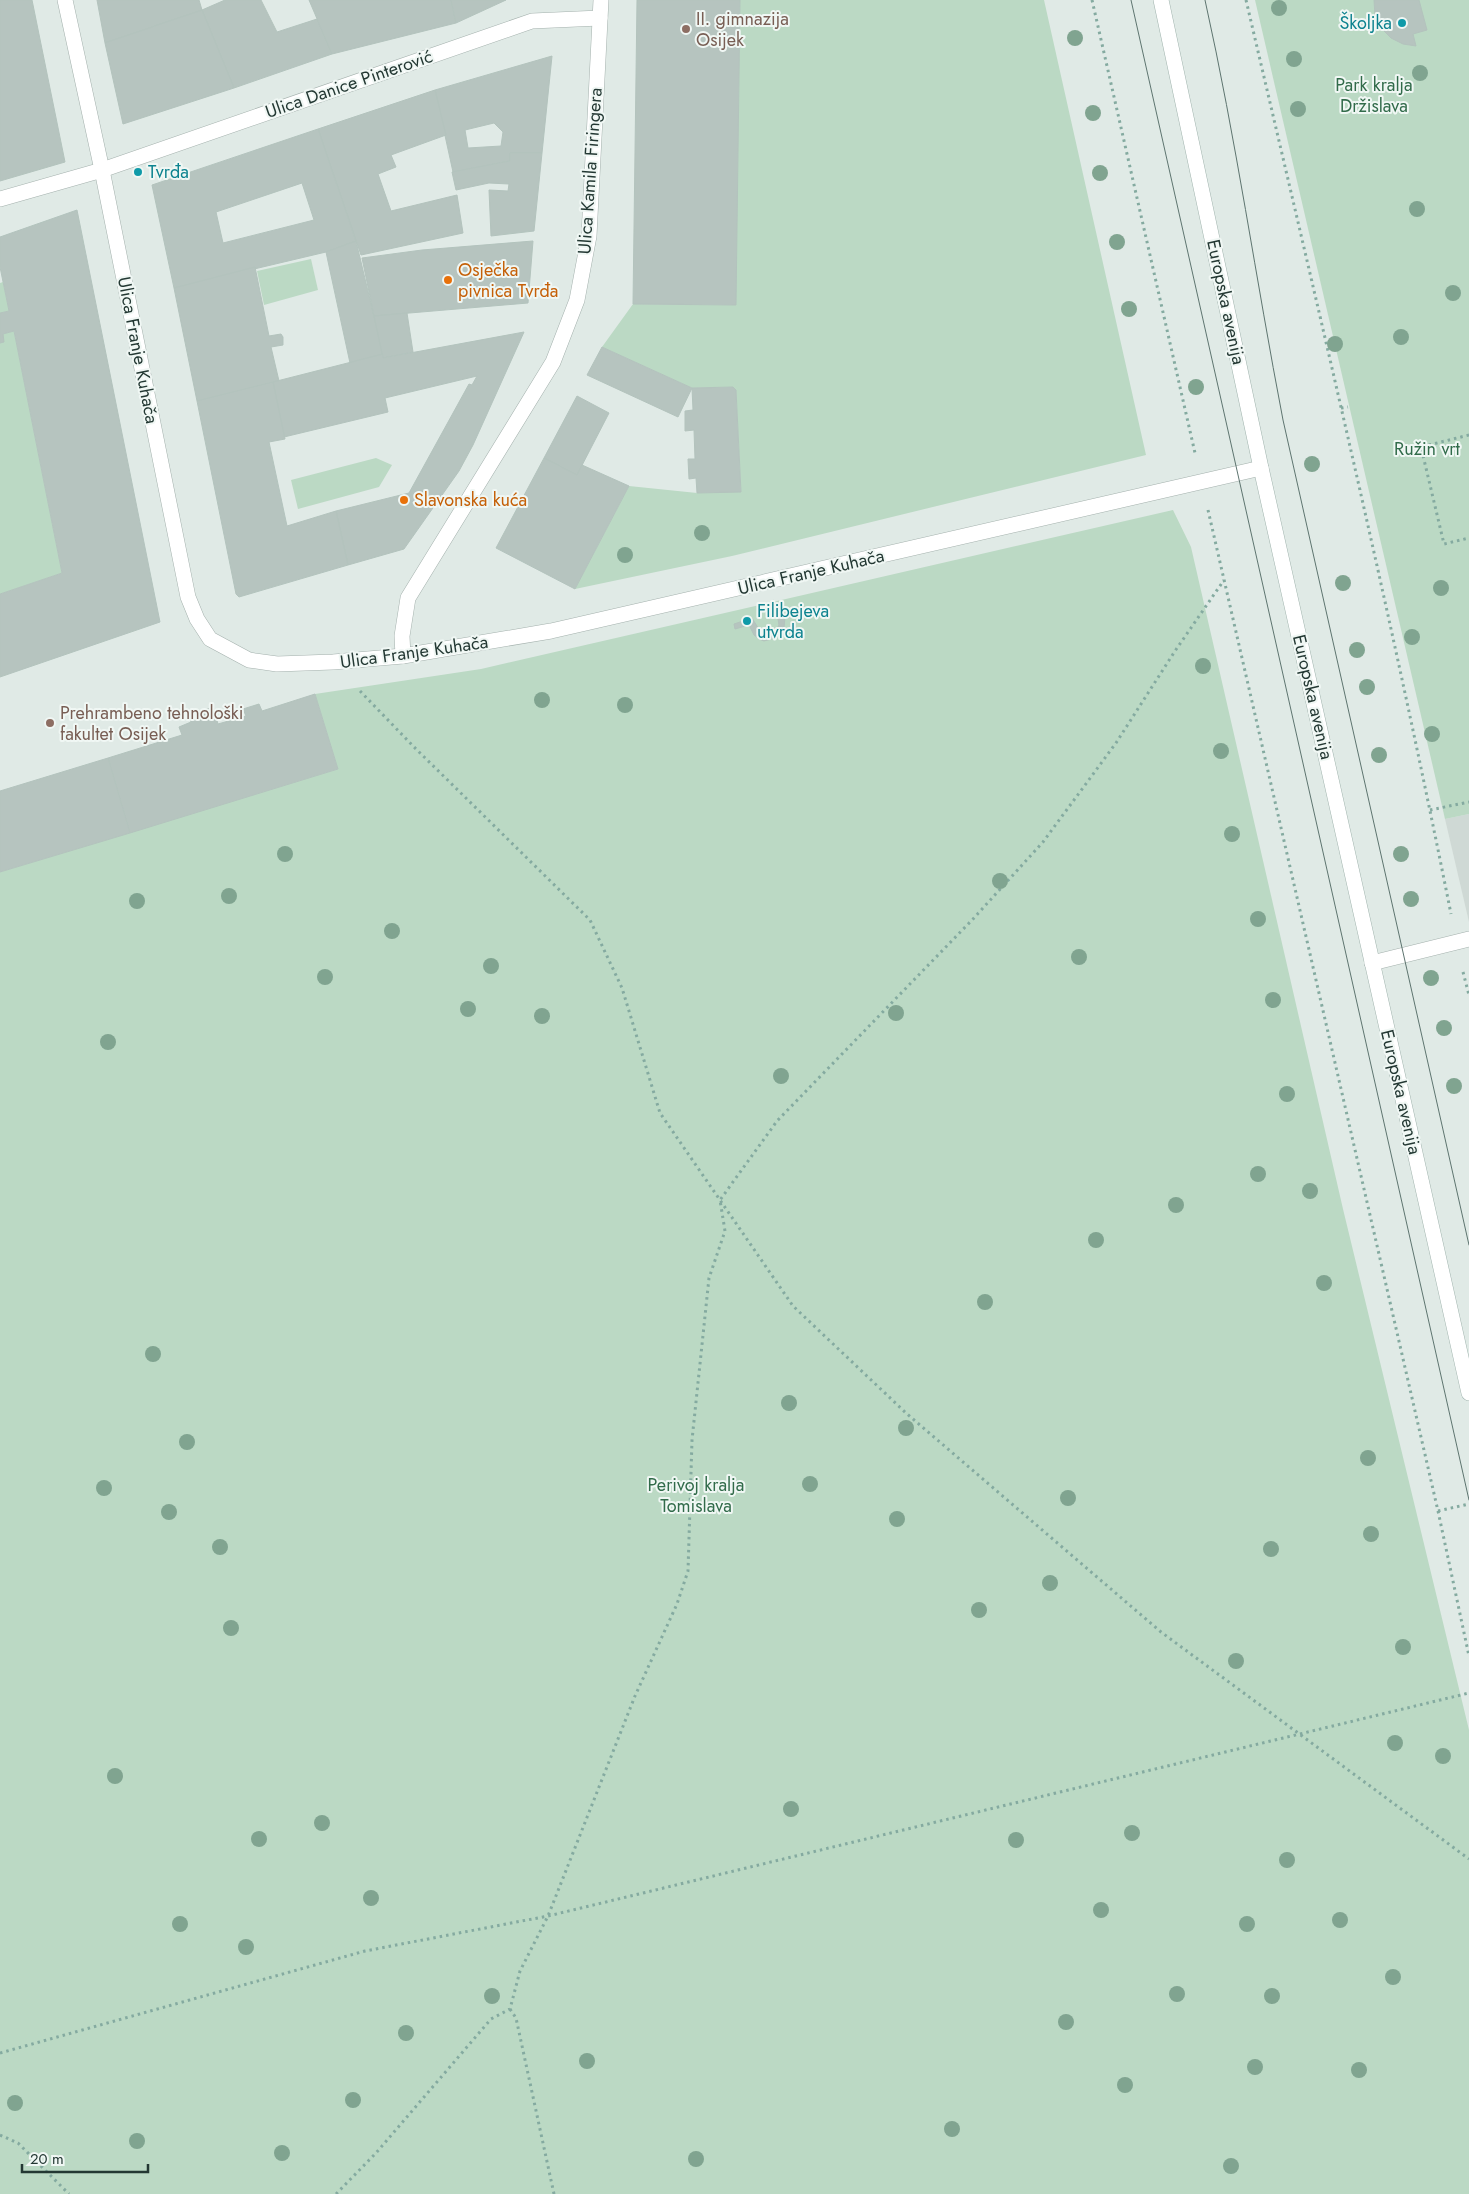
<svg xmlns="http://www.w3.org/2000/svg" width="1469" height="2194" viewBox="0 0 1469 2194" font-family="Jost,sans-serif">
	<rect width="100%" height="100%" fill="#e0eae6"/>
	<path fill="#cfd9d5" d="M1469 814V922L1445 819Z"/>
	<g fill="#bbd9c4">
		<path d="M740 0H1044L1146 455 732 556 575 589 629 486 697 493 741 491 736 390 733 387 692 388 602 347 633 304 735 305Z"/>
		<path d="M1255 0H1469V814L1445 819Z"/>
		<path d="M311 259 318 290 264 305 257 271Z"/>
		<path d="M3 282 9 311 0 313V283Z"/>
		<path d="M14 331 62 573 0 594V343L3 334Z"/>
		<path d="M376 458 392 465 379 487 298 509 291 480Z"/>
		<path d="M1173 510 1191 547 1343 1209 1469 1730V2194H0V872L338 769 315 694 481 669Z"/>
	</g>
	<g fill="#b6c4bf" stroke="#b3c3bd" fill-rule="evenodd">
		<path d="M0 0H32L65 162 0 181Z"/>
		<path d="M97 0H199L202 10 105 43Z"/>
		<path d="M225 0H261L277 32 317 19 332 54 234 88 202 10Z"/>
		<path d="M309 0H451L456 23 332 54Z"/>
		<path d="M451 0H506L456 23Z"/>
		<path d="M637 0H740L736 305 633 304Z"/>
		<path d="M1374 0H1419L1427 30 1413 34 1416 46 1403 44 1391 38 1382 29 1375 16Z"/>
		<path d="M202 10 234 88 123 124 105 43Z"/>
		<path d="M552 56 542 153H510V161L453 172 435 90ZM494 123 503 132 501 146 468 148 465 130Z"/>
		<path d="M435 90 446 135 391 155 396 167 378 174 391 211 457 195 463 233 361 255 318 129Z"/>
		<path d="M318 129 356 241 326 252 174 288 152 185ZM302 183 314 220 223 243 216 212Z"/>
		<path d="M510 153H542L534 231 491 236 489 190 508 191 509 184 489 183 456 190 452 172 510 161Z"/>
		<path d="M77 210 160 622 0 677V594L62 573 14 331 3 334 4 342 0 343V313L9 311 0 267V237Z"/>
		<path d="M356 241 383 354 350 363 326 252Z"/>
		<path d="M533 241 528 303 374 316 362 258 422 250Z"/>
		<path d="M255 267 269 336 281 334 283 337V345L271 347 279 381 197 401 174 288Z"/>
		<path d="M407 313 413 352 383 358 374 316Z"/>
		<path d="M524 332 473 445 459 471 404 549 348 565 336 511 409 493 469 384 472 385 477 376 385 398 388 412 284 437 273 382 383 354V358Z"/>
		<path d="M602 347 692 388 678 417 587 375Z"/>
		<path d="M273 382 285 439 269 442 287 526 336 511 348 565 239 597 236 594 197 401Z"/>
		<path d="M733 387 736 390 741 492 697 493 696 478 689 479 688 459H695L694 430 685 431V411L693 410 692 388Z"/>
		<path d="M577 396 609 413 577 475 544 458Z"/>
		<path d="M544 458 577 475 582 465 629 486 575 589 496 548Z"/>
		<path d="M773 600 781 607 785 617 784 628 775 638 764 641 759 639 754 635 749 625 735 629 734 624 752 618 760 631 769 633 776 630 779 625 777 613 769 604Z"/>
		<path d="M315 694 338 769 130 833 108 758 182 735 179 727 191 722 189 715 213 707 218 724 246 716 243 709 259 704 262 711Z"/>
		<path d="M108 758 130 833 0 872V791Z"/>
	</g>
	<g fill="none" stroke-linecap="round" stroke-linejoin="round">
		<defs>
			<path id="lane" d="M1372 963 1469 939"/>
			<g id="street">
				<path d="M65 0 102 170 188 597 197 619 210 639 249 660 277 664 333 662 403 656 551 631 1261 468"/>
				<path d="M0 199 102 170 532 21 600 18"/>
				<path d="M403 656 402 636 408 598 553 362 577 300 589 236 601 0"/>
			</g>
			<path id="secondary" d="M1161 0 1261 468 1469 1393"/>
		</defs>
		<use href="#lane" stroke="#a4b1ad" stroke-width="16"/>
		<use href="#street" stroke="#a4b1ad" stroke-width="16"/>
		<use href="#secondary" stroke="#a1b4ae" stroke-width="16"/>
		<g stroke="#84aaa0" stroke-width="3" stroke-dasharray="2.5 4" stroke-linecap="butt">
			<path d="M1092 0 1195 453"/>
			<path d="M1246 0C1317 304 1390 608 1451 914"/>
			<path d="M1341 408 1348 407"/>
			<path d="M1469 435 1421 447 1444 544 1469 538"/>
			<path d="M1208 510 1438 1511 1469 1656"/>
			<path d="M360 691 414 747 590 920 622 988 660 1113 793 1306 906 1413 1161 1632 1469 1859"/>
			<path d="M1430 810 1469 802"/>
			<path d="M1463 972 1469 995"/>
			<path d="M1438 1511 1469 1504"/>
			<path d="M510 2009 516 2018 554 2194"/>
			<path d="M0 2053 365 1951 548 1916 1469 1693"/>
			<path d="M0 2135 18 2143 69 2194"/>
			<path d="M336 2194 376 2153 491 2019 510 2009 520 1971 548 1916 635 1696 677 1604 688 1571 692 1440 709 1278 725 1231 720 1200 777 1121 973 919 1043 842 1116 743 1175 651 1224 580"/>
		</g>
		<use href="#lane" stroke="#fff" stroke-width="15"/>
		<use href="#street" stroke="#fff" stroke-width="15"/>
		<use href="#secondary" stroke="#fff" stroke-width="15"/>
		<g stroke="#5d746f" stroke-width="1">
			<path d="M1131 0 1469 1500"/>
			<path d="M1205 0C1236 139 1256 280 1283 420L1469 1245"/>
		</g>
	</g>
	<g fill="#80a490">
		<circle cx="1279" cy="8" r="8"/>
		<circle cx="1075" cy="38" r="8"/>
		<circle cx="1294" cy="59" r="8"/>
		<circle cx="1420" cy="73" r="8"/>
		<circle cx="1298" cy="109" r="8"/>
		<circle cx="1093" cy="113" r="8"/>
		<circle cx="1100" cy="173" r="8"/>
		<circle cx="1417" cy="209" r="8"/>
		<circle cx="1117" cy="242" r="8"/>
		<circle cx="1453" cy="293" r="8"/>
		<circle cx="1129" cy="309" r="8"/>
		<circle cx="1401" cy="337" r="8"/>
		<circle cx="1335" cy="344" r="8"/>
		<circle cx="1196" cy="387" r="8"/>
		<circle cx="1312" cy="464" r="8"/>
		<circle cx="702" cy="533" r="8"/>
		<circle cx="625" cy="555" r="8"/>
		<circle cx="1343" cy="583" r="8"/>
		<circle cx="1441" cy="588" r="8"/>
		<circle cx="1412" cy="637" r="8"/>
		<circle cx="1357" cy="650" r="8"/>
		<circle cx="1203" cy="666" r="8"/>
		<circle cx="1367" cy="687" r="8"/>
		<circle cx="542" cy="700" r="8"/>
		<circle cx="625" cy="705" r="8"/>
		<circle cx="1432" cy="734" r="8"/>
		<circle cx="1221" cy="751" r="8"/>
		<circle cx="1379" cy="755" r="8"/>
		<circle cx="1232" cy="834" r="8"/>
		<circle cx="285" cy="854" r="8"/>
		<circle cx="1401" cy="854" r="8"/>
		<circle cx="1000" cy="881" r="8"/>
		<circle cx="229" cy="896" r="8"/>
		<circle cx="1411" cy="899" r="8"/>
		<circle cx="137" cy="901" r="8"/>
		<circle cx="1258" cy="919" r="8"/>
		<circle cx="392" cy="931" r="8"/>
		<circle cx="1079" cy="957" r="8"/>
		<circle cx="491" cy="966" r="8"/>
		<circle cx="325" cy="977" r="8"/>
		<circle cx="1431" cy="978" r="8"/>
		<circle cx="1273" cy="1000" r="8"/>
		<circle cx="468" cy="1009" r="8"/>
		<circle cx="896" cy="1013" r="8"/>
		<circle cx="542" cy="1016" r="8"/>
		<circle cx="1444" cy="1028" r="8"/>
		<circle cx="108" cy="1042" r="8"/>
		<circle cx="781" cy="1076" r="8"/>
		<circle cx="1454" cy="1086" r="8"/>
		<circle cx="1287" cy="1094" r="8"/>
		<circle cx="1258" cy="1174" r="8"/>
		<circle cx="1310" cy="1191" r="8"/>
		<circle cx="1176" cy="1205" r="8"/>
		<circle cx="1096" cy="1240" r="8"/>
		<circle cx="1324" cy="1283" r="8"/>
		<circle cx="985" cy="1302" r="8"/>
		<circle cx="153" cy="1354" r="8"/>
		<circle cx="789" cy="1403" r="8"/>
		<circle cx="906" cy="1428" r="8"/>
		<circle cx="187" cy="1442" r="8"/>
		<circle cx="1368" cy="1458" r="8"/>
		<circle cx="810" cy="1484" r="8"/>
		<circle cx="104" cy="1488" r="8"/>
		<circle cx="1068" cy="1498" r="8"/>
		<circle cx="169" cy="1512" r="8"/>
		<circle cx="897" cy="1519" r="8"/>
		<circle cx="1371" cy="1534" r="8"/>
		<circle cx="220" cy="1547" r="8"/>
		<circle cx="1271" cy="1549" r="8"/>
		<circle cx="1050" cy="1583" r="8"/>
		<circle cx="979" cy="1610" r="8"/>
		<circle cx="231" cy="1628" r="8"/>
		<circle cx="1403" cy="1647" r="8"/>
		<circle cx="1236" cy="1661" r="8"/>
		<circle cx="1395" cy="1743" r="8"/>
		<circle cx="1443" cy="1756" r="8"/>
		<circle cx="115" cy="1776" r="8"/>
		<circle cx="791" cy="1809" r="8"/>
		<circle cx="322" cy="1823" r="8"/>
		<circle cx="1132" cy="1833" r="8"/>
		<circle cx="259" cy="1839" r="8"/>
		<circle cx="1016" cy="1840" r="8"/>
		<circle cx="1287" cy="1860" r="8"/>
		<circle cx="371" cy="1898" r="8"/>
		<circle cx="1101" cy="1910" r="8"/>
		<circle cx="1340" cy="1920" r="8"/>
		<circle cx="180" cy="1924" r="8"/>
		<circle cx="1247" cy="1924" r="8"/>
		<circle cx="246" cy="1947" r="8"/>
		<circle cx="1393" cy="1977" r="8"/>
		<circle cx="1177" cy="1994" r="8"/>
		<circle cx="492" cy="1996" r="8"/>
		<circle cx="1272" cy="1996" r="8"/>
		<circle cx="1066" cy="2022" r="8"/>
		<circle cx="406" cy="2033" r="8"/>
		<circle cx="587" cy="2061" r="8"/>
		<circle cx="1255" cy="2067" r="8"/>
		<circle cx="1359" cy="2070" r="8"/>
		<circle cx="1125" cy="2085" r="8"/>
		<circle cx="353" cy="2100" r="8"/>
		<circle cx="15" cy="2103" r="8"/>
		<circle cx="952" cy="2129" r="8"/>
		<circle cx="137" cy="2141" r="8"/>
		<circle cx="282" cy="2153" r="8"/>
		<circle cx="696" cy="2159" r="8"/>
		<circle cx="1231" cy="2166" r="8"/>
	</g>
	<g fill="#0f9aa8" stroke="#f0f7f4" stroke-width="2">
		<circle cx="1402" cy="23" r="5"/>
		<circle cx="138" cy="172" r="5"/>
		<circle cx="747" cy="621" r="5"/>
	</g>
	<g fill="#8d6e63" stroke="#f0f7f4" stroke-width="2">
		<circle cx="686" cy="29" r="5"/>
		<circle cx="50" cy="723" r="5"/>
	</g>
	<g fill="#e8710a" stroke="#f0f7f4" stroke-width="2">
		<circle cx="448" cy="280" r="5"/>
		<circle cx="404" cy="500" r="5"/>
	</g>
	<g text-anchor="middle" dominant-baseline="central" stroke-width="4" stroke-linejoin="round" paint-order="stroke">
		<g font-size="18" fill="#785e54" stroke="#f0f7f4" text-anchor="start">
			<text x="696" y="19">II. gimnazija<tspan x="696" dy="21">Osijek</tspan></text>
			<text x="60" y="713">Prehrambeno tehnološki<tspan x="60" dy="21">fakultet Osijek</tspan></text>
		</g>
		<g font-size="18" fill="#0d838f" stroke="#f0f7f4" text-anchor="start">
			<text x="1392" y="23" text-anchor="end">Školjka</text>
			<text x="148" y="172">Tvrđa</text>
			<text x="757" y="611">Filibejeva<tspan x="757" dy="21">utvrda</tspan></text>
		</g>
		<g font-size="18" fill="#233833" stroke="#f0f7f4">
			<text transform="translate(349 84) rotate(-19)">Ulica Danice Pinterović</text>
			<text transform="translate(590 171) rotate(-86)">Ulica Kamila Firingera</text>
			<text transform="translate(1226 302) rotate(78)">Europska avenija</text>
			<text transform="translate(138 350) rotate(79)">Ulica Franje Kuhača</text>
			<text transform="translate(811 572) rotate(-13)">Ulica Franje Kuhača</text>
			<text transform="translate(414 652) rotate(-8)">Ulica Franje Kuhača</text>
			<text transform="translate(1313 697) rotate(77)">Europska avenija</text>
			<text transform="translate(1401 1092) rotate(77)">Europska avenija</text>
		</g>
		<g font-size="18" fill="#316b4a" stroke="#f0f7f4">
			<text x="1374" y="85">Park kralja<tspan x="1374" dy="21">Držislava</tspan></text>
			<text x="1427" y="449">Ružin vrt</text>
			<text x="696" y="1485">Perivoj kralja<tspan x="696" dy="21">Tomislava</tspan></text>
		</g>
		<g font-size="18" fill="#c56008" stroke="#f0f7f4" text-anchor="start">
			<text x="458" y="270">Osječka<tspan x="458" dy="21">pivnica Tvrđa</tspan></text>
			<text x="414" y="500">Slavonska kuća</text>
		</g>
	</g>
	<path d="M22 2164v8h126v-8" fill="none" stroke="#233833" stroke-width="2.5"/>
	<text x="30" y="2164" font-size="15" fill="#233833" stroke="#f0f7f4" stroke-width="4" paint-order="stroke">20 m</text>
</svg>
